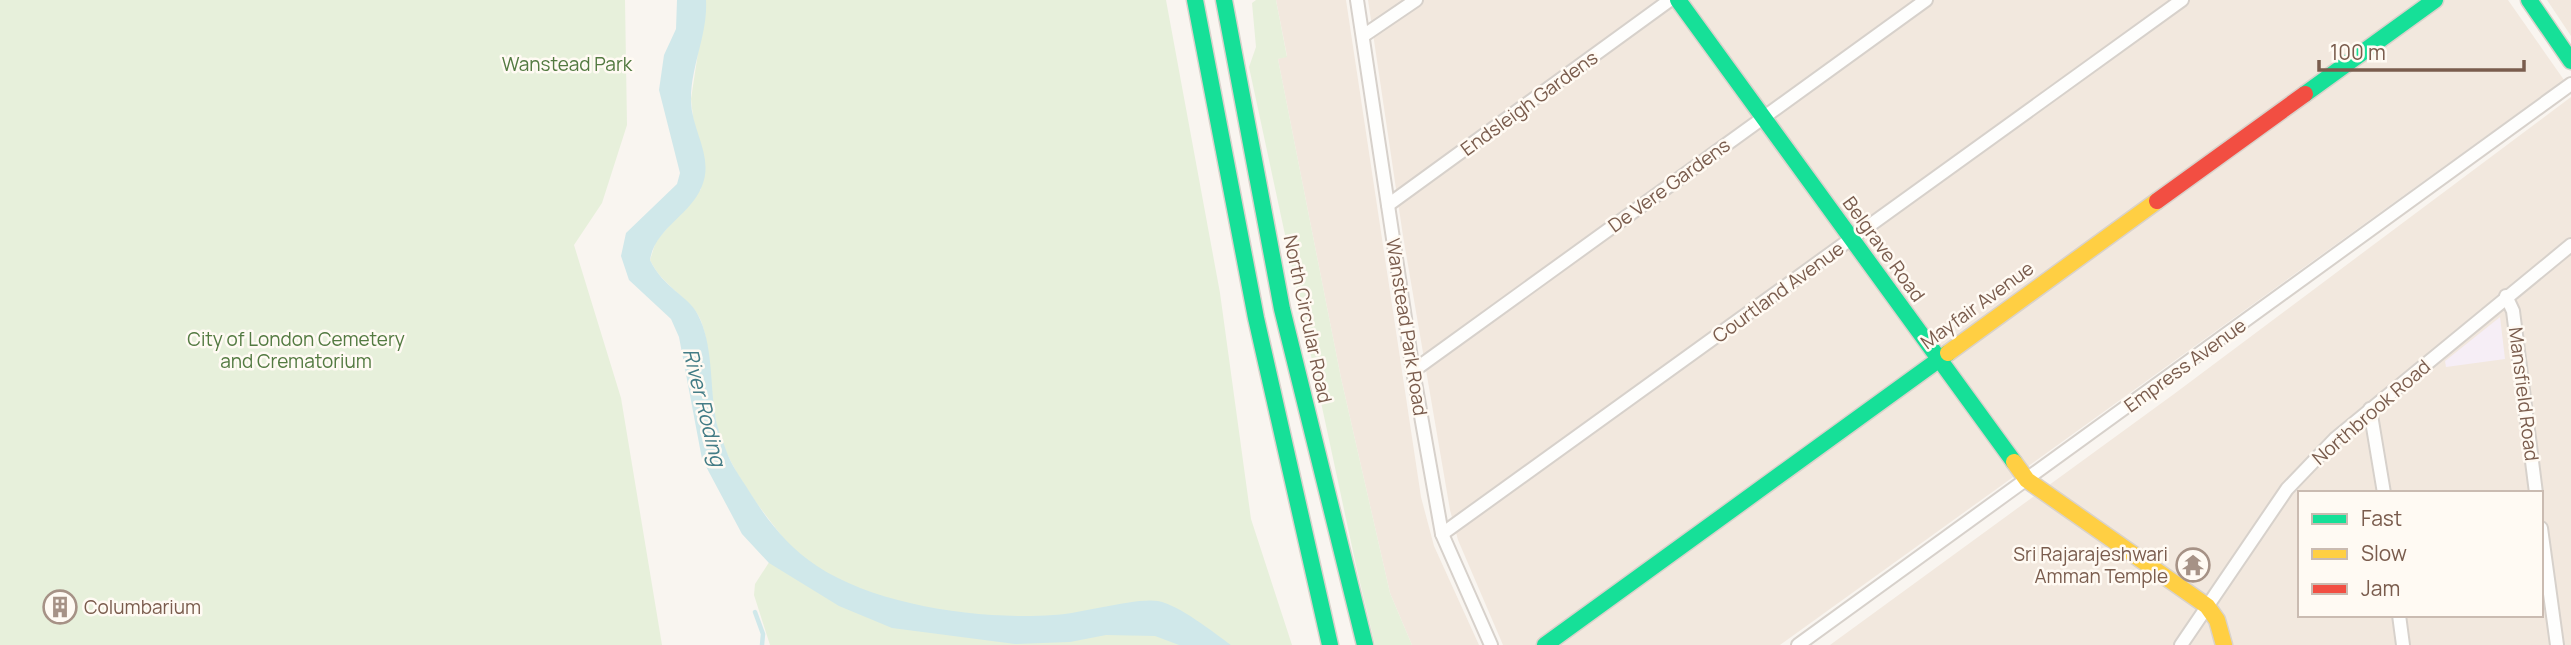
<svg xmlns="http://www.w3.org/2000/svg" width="2571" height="645" viewBox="0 0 2571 645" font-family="Manrope,sans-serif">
	<rect width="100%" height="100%" fill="#f9f5f0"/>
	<g fill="#f2e8de" fill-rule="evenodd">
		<path d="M1276 0H1346L1421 497 1434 546 1479 645H1412L1390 593 1341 378 1278 59 1287 56Z"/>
		<path d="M1368 0H2508L2564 80 1780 645H1503L1458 540 1450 510 1403 236Z"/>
		<path d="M2547 0H2571V36Z"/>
		<path d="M2571 97V645H1830L2174 394ZM2300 493H2541V615H2300Z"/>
	</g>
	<path fill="#f6eef6" d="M2500 317 2505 359 2446 367 2445 361Z"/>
	<g fill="#e7f0db">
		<path d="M0 0H625L627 125 602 203 574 245 621 398 662 645H0Z"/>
		<path d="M706 0H1166L1220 293 1251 519 1292 645H770L754 595 755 584 784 539C756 503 725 464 715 418 709 386 712 352 701 321 693 299 663 288 650 260L656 241 701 189 691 99Z"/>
		<path d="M1256 0H1276L1287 57 1278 59 1341 378 1390 593 1412 645H1375L1357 570 1249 67 1256 47 1252 3Z"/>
	</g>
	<path fill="#d0e8ea" d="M677 0H706C708 35 690 67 691 102 692 131 714 157 702 186 691 215 655 228 650 260 663 288 689 296 698 315 713 344 710 383 715 414 716 426 722 438 726 450 731 465 741 478 749 491 767 520 788 547 817 566 877 606 981 620 1053 615 1079 614 1136 597 1158 601 1179 605 1213 632 1231 645H1179L1155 636 1106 635 1070 642 1015 644 892 628 839 606 769 563 742 534 702 459 679 337 671 319 629 280 621 256 626 233 677 184 680 173 659 90 664 55 676 29Z"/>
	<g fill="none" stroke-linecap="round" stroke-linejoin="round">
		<path stroke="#d0e8ea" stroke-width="4.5" d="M755 612 763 634 762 645"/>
		<defs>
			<g id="street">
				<path d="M1357 0 1413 371 1442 534 1491 645"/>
				<path d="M1363 36 1416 0"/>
				<path d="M1388 205 1670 0"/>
				<path d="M2506 296 2513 311 2536 493"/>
				<path d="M1413 371 1926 0"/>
				<path d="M2370 409 2384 493"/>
				<path d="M2541 528 2557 645"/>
				<path d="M1442 534 2182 0"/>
				<path d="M2399 615 2403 645"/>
				<path d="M1798 645 2571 84"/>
				<path d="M2181 645 2287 489 2335 439 2571 245"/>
			</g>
			<g id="fast">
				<path d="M1195 0 1256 318 1330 645"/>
				<path d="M1224 0 1282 309 1365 645"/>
				<path d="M1678 0 2014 462"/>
				<path d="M2529 0 2571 61"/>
				<path d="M2305 94 2435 0"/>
				<path d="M1545 645 1948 353"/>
			</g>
			<g id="slow">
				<path d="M1948 353 2157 201"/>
				<path d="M2014 462 2027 480 2207 606 2217 620 2224 645"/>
			</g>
			<path id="jam" d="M2157 201 2305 94"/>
		</defs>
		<use href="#street" stroke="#d7d1cb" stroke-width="16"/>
		<use href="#fast" stroke="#d9d2cb" stroke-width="19"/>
		<use href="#slow" stroke="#d9d2cb" stroke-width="19"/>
		<use href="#jam" stroke="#d9d2cb" stroke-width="19"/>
		<use href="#street" stroke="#fefefd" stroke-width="12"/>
		<use href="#fast" stroke="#16e098" stroke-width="16"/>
		<use href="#slow" stroke="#ffcf43" stroke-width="16"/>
		<use href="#jam" stroke="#f24e42" stroke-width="16"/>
	</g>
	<defs>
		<symbol id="temple-ring" viewBox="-11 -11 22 22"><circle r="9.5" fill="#fffaf3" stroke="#a69286" stroke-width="1.5"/><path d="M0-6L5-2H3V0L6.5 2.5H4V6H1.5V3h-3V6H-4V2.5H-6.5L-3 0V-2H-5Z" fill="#a69286"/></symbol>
		<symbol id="building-ring" viewBox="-11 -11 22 22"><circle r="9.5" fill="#fffaf3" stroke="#a69286" stroke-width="1.5"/><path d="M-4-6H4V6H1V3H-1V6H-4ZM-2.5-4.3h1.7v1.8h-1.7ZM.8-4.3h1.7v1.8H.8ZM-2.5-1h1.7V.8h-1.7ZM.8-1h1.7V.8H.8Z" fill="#a69286"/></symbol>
	</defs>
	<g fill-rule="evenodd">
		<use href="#temple-ring" x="2174" y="546" width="38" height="38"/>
		<use href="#building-ring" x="41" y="588" width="38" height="38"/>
	</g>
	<g text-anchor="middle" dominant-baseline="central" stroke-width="5" stroke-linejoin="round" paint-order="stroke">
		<g font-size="19" fill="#537a41" stroke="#fffaf3">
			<text x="567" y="64">Wanstead Park</text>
			<text x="296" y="339">City of London Cemetery<tspan x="296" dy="22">and Crematorium</tspan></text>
		</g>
		<g font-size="19" fill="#7a5c4d" stroke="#fffaf3">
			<text transform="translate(1529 103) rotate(-36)">Endsleigh Gardens</text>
			<text transform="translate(1669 185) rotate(-36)">De Vere Gardens</text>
			<text transform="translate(1884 249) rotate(54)">Belgrave Road</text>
			<text transform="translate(1778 292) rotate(-36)">Courtland Avenue</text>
			<text transform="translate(1977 305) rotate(-36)">Mayfair Avenue</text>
			<text transform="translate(1308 319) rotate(78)">North Circular Road</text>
			<text transform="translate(1407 327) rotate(81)">Wanstead Park Road</text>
			<text transform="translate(2185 365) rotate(-36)">Empress Avenue</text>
			<text transform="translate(2524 394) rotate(83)">Mansfield Road</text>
			<text transform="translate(2371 412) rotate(-41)">Northbrook Road</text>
		</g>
		<g font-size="19" fill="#7a5c4d" stroke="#fffaf3" text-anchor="end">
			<text x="2168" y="554">Sri Rajarajeshwari<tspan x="2168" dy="22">Amman Temple</tspan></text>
			<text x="84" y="607" text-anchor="start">Columbarium</text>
		</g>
		<g font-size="21" font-style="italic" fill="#437c86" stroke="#fffaf3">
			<text transform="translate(705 407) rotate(76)">River Roding</text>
		</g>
	</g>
	<rect x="2298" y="491" width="245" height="126" fill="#fffaf3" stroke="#cabbb1" stroke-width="2"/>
	<rect x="2312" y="514" width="35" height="10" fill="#16e098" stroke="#cabbb1" stroke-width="2"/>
	<text x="2361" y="526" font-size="21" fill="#7a5c4d">Fast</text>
	<rect x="2312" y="549" width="35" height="10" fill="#ffcf43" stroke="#cabbb1" stroke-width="2"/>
	<text x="2361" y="561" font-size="21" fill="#7a5c4d">Slow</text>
	<rect x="2312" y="584" width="35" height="10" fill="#f24e42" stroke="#cabbb1" stroke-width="2"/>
	<text x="2361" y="596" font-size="21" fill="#7a5c4d">Jam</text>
	<path d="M2319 60v10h205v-10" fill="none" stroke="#7a5c4d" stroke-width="3.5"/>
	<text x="2330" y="60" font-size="21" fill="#7a5c4d" stroke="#fffaf3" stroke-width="5" paint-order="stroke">100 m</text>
</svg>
